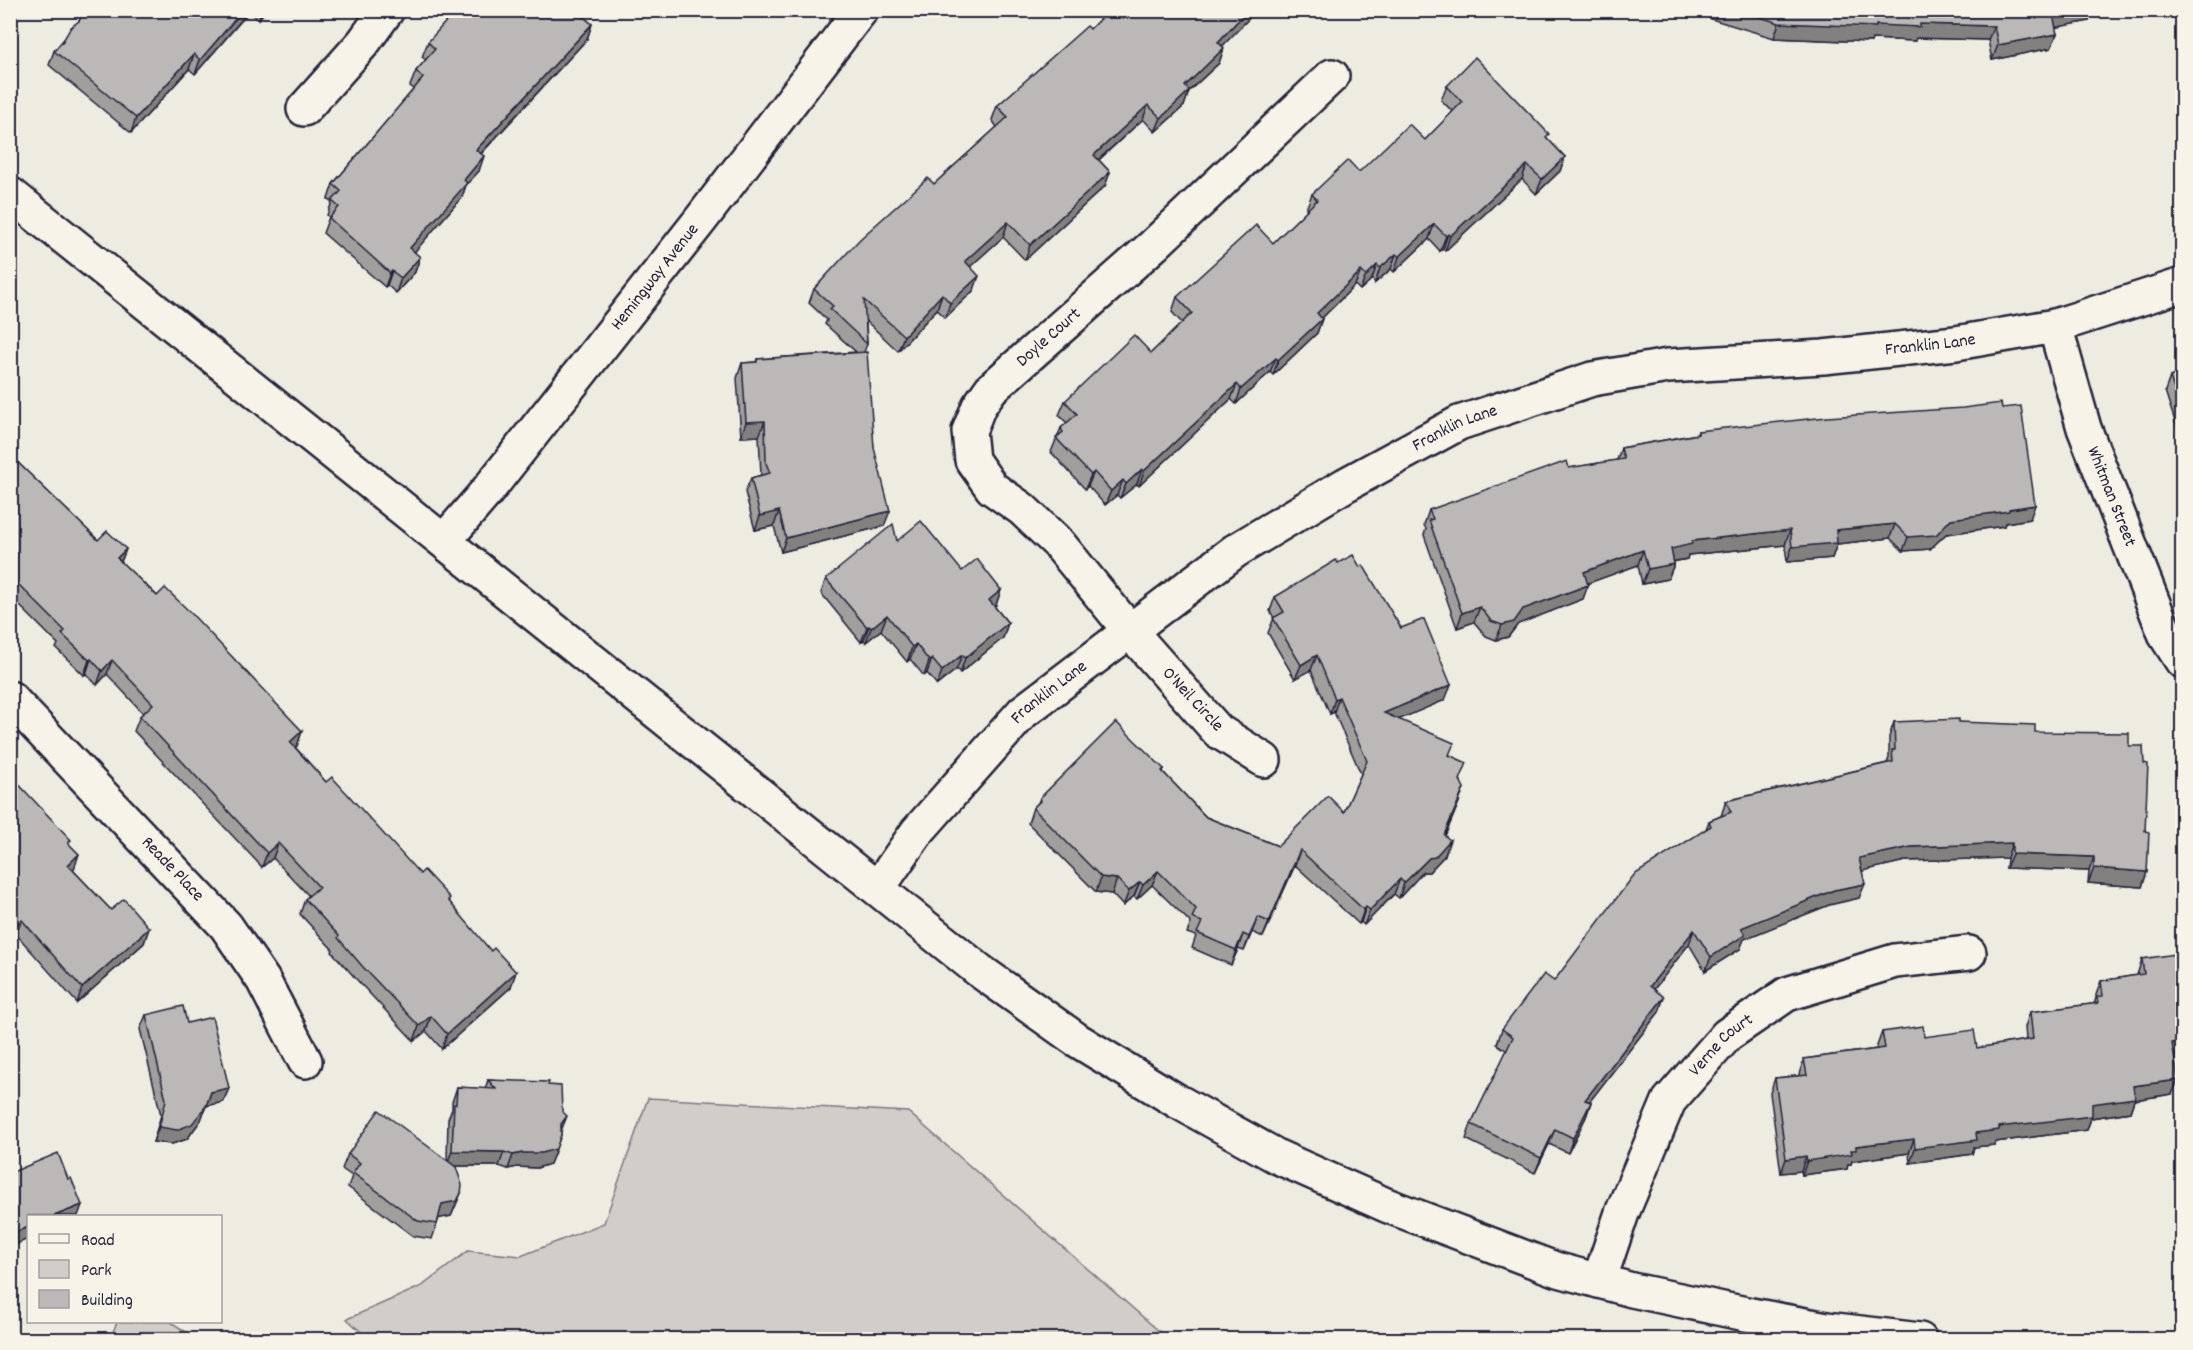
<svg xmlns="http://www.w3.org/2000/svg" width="2193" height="1350" viewBox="0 0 2193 1350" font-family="Dekko,sans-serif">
	<rect width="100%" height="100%" fill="#eeebe1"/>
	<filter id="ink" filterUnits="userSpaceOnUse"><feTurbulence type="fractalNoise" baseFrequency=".0167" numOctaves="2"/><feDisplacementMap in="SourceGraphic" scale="12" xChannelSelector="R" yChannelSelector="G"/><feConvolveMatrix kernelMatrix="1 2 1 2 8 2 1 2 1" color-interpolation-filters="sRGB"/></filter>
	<g filter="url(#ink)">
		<g fill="#d1cdc9" stroke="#7a7882" stroke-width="1.5">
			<path d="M648 1098 908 1112 1168 1339 370 1340 347 1319 422 1286 468 1251 521 1256 604 1223Z"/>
			<path d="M117 1322H171L197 1339H110Z"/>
		</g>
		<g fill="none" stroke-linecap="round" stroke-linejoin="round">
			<defs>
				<g id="minor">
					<path d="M304 109 363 43 387 10"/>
					<path id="s1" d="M2055 326 2084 428 2166 636 2182 661"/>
					<path id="s2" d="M10 698 226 926 263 980 305 1061"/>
					<path id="s3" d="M1264 760 1218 731 1129 630 1059 544 1022 509 992 488 972 460 969 431 979 406 991 389 1154 245 1332 76"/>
					<path id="s4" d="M878 888 917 832 1023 712 1235 551 1345 485 1459 423 1592 379 1668 366 1823 357 1956 343 2055 326 2182 285"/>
					<path id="s5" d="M1599 1281 1622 1213 1669 1101 1727 1035 1787 994 1895 961 1969 953"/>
				</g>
				<g id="major">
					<path d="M10 194 980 971 1077 1040 1177 1101 1278 1157 1386 1205 1555 1269 1632 1290 1751 1315 1827 1329 1920 1340"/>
					<path id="s6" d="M444 541 488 490 702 218 861 10"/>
				</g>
			</defs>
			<use href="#minor" stroke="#22223b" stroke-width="38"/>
			<use href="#major" stroke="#22223b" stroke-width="38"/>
			<use href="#minor" stroke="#f7f3e8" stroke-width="33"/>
			<use href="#major" stroke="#f7f3e8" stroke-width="33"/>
		</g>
		<g fill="#a19e9d" stroke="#22223b" stroke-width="1.5">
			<path d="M85 10H266L258 20 249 12 195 74 189 69 131 133 49 65 54 51 79 21Z"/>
			<path d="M588 10 583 16 592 24 587 39 481 154 479 171 466 185 462 197 414 252 420 257 415 272 396 293 387 285 385 287 323 233 329 217 327 215 332 202 328 199 333 184 414 89 410 86 416 71 426 60 422 57 428 42Z"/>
			<path d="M1109 10H1257L1222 46 1224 48 1219 63 1189 91 1184 106 1155 132 1143 119 1099 160 1110 172 1105 186 1025 260 1003 237 970 266 974 290 945 318 937 309 898 351 866 321 867 344 864 352 874 448 884 526 781 552 774 526 755 530 745 492 751 478 761 475 759 436 741 437 737 378 742 363 756 362 757 359 856 352 825 324 827 320 809 303 814 289 934 184 997 127 992 120 997 106 1090 29Z"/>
			<path d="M1697 10H2099L2092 12 2089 21 2055 27 2051 48 1992 60 1988 40 1916 38 1915 41 1872 39 1871 42 1774 38 1711 19 1712 15Z"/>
			<path d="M1447 86 1547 138 1565 157 1560 171 1536 194 1522 179 1445 251 1443 249 1440 251 1429 239 1394 272 1391 269 1375 283 1372 279 1360 290 1355 285 1322 318 1317 333 1273 375 1270 372 1236 404 1231 399 1139 486 1137 484 1120 498 1117 495 1105 505 1088 486 1085 489 1051 452 1061 428 1067 423 1059 415 1065 401 1151 353 1182 323 1172 312 1177 297 1273 243 1307 210 1306 209 1312 194 1425 140 1453 112 1441 100Z"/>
			<path d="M2182 372V443L2165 391 2170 377Z"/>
			<path d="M1698 431 2030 519 2005 523 2004 526 1946 534 1930 549 1903 551 1890 538 1837 544 1832 558 1787 562 1785 545 1688 555 1687 559 1673 562 1674 564 1668 579 1642 584 1638 565 1588 583 1583 599 1518 624 1508 637 1496 640 1486 636 1474 622 1457 628 1424 535 1426 529 1424 525 1429 510 1569 468 1617 460 1621 448 1697 434Z"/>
			<path d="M10 455 98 540 126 549 121 562 302 731 297 746 295 747 326 782 420 874 449 901 511 987 442 1049 426 1031 414 1041 358 981 332 952 333 950 300 914 305 899 309 896 273 858 262 867 134 731 140 716 143 713 107 674 97 685 86 674 84 675 56 648 58 644 10 596Z"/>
			<path d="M897 541 962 571 1001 590 996 605 994 606 1008 623 1003 638 960 673 957 669 937 685 927 673 924 676 910 659 907 662 881 630 866 642 864 640 861 642 821 593 826 579Z"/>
			<path d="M1338 563 1360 567 1401 628 1445 700 1399 719 1450 755 1461 781 1459 802 1445 836V855L1429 872H1423L1399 898 1394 894 1364 925 1361 922 1359 924 1295 865 1263 937 1252 932 1244 951 1238 949 1231 965 1192 948 1196 936 1187 933 1191 923 1152 885 1137 899 1134 896 1123 906 1112 894 1096 892 1028 823 1033 808 1038 803 1040 798 1164 769 1163 772 1206 817 1278 846 1344 812 1361 774 1334 712 1330 714 1311 670 1295 679 1268 633 1274 618 1270 611 1275 597Z"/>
			<path d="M1894 722H1959L2129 746 2145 831 2147 872 2142 887 2088 883 2089 871 2006 868 2007 858 1905 861 1862 871 1859 898 1829 905 1744 939 1740 949 1705 971 1689 944 1654 989 1659 1012 1589 1102H1591L1586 1117 1568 1153 1549 1144 1535 1173 1466 1139 1471 1124 1507 1051 1497 1044 1502 1029 1554 981 1706 829 1709 821 1721 816 1726 801 1887 763 1889 758V737Z"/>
			<path d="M10 775 69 844 74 869 73 870 111 910 149 928 144 943 77 1003 16 934 13 937 10 935Z"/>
			<path d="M2142 959 2174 1056 2178 1080 2172 1094 2134 1100 2130 1112 2091 1118 2087 1130 1995 1142 1994 1145 1974 1147 1972 1154 1910 1163 1909 1153 1852 1161 1851 1164H1848L1847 1169 1802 1175 1801 1171 1781 1173 1770 1093 1775 1078 1799 1076V1074L1804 1059 1877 1049V1046L1882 1032 1924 1037 1977 1048 2026 1040 2025 1027 2030 1012 2094 1004 2096 998V995L2101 981 2137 975Z"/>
			<path d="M146 1015 229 1088 223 1102 206 1106 201 1120 187 1139 172 1144 153 1142 161 1115 140 1029Z"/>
			<path d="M488 1080 548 1085 561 1131V1135L550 1164 537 1168 517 1167 508 1169 499 1166H454L461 1193 451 1216 439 1218 432 1239 413 1236 348 1187 352 1176 342 1169 348 1154 447 1160 448 1119 452 1109V1102L457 1087 485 1089Z"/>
		</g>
		<g fill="#838180" stroke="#22223b" stroke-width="1.5">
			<path d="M243 10H250L195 74 200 60Z"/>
			<path d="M262 10H266L258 20Z"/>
			<path d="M581 10H588L574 27 579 13Z"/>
			<path d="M1248 10H1257L1213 56 1218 42Z"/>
			<path d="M2073 10H2099L2092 12 2089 21 2048 29 2053 14Z"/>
			<path d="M1779 23 1876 25 1920 24 1994 26 1988 40 1916 38 1915 41 1872 39 1871 42 1774 38Z"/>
			<path d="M592 24 587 39 471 164 476 150Z"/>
			<path d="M2057 34 2051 48 1992 60 1998 45Z"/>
			<path d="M1224 48 1219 63 1179 100 1185 86Z"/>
			<path d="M194 54 189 69 131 133 136 118Z"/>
			<path d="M1189 91 1184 106 1155 132 1161 118Z"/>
			<path d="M1148 105 1143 119 1088 169 1094 155Z"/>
			<path d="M484 156 479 171 466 185 462 197 405 263 410 248 464 180Z"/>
			<path d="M1565 157 1560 171 1536 194 1542 179Z"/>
			<path d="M1527 165 1522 179 1445 251 1450 236Z"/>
			<path d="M1110 172 1105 186 1025 260 1030 245Z"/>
			<path d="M1008 222 1003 237 960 276 965 261Z"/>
			<path d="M1434 224 1429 239 1394 272 1399 257Z"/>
			<path d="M1448 234 1443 249 1440 251 1446 236Z"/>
			<path d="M1396 254 1391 269 1375 283 1380 268Z"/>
			<path d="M420 257 415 272 396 293 401 278Z"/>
			<path d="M1377 265 1372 279 1360 290 1366 276Z"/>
			<path d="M392 271 387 285 385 287 390 273Z"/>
			<path d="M1361 271 1355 285 1312 328 1317 313Z"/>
			<path d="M979 276 974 290 945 318 950 303Z"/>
			<path d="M942 294 937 309 898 351 904 336Z"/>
			<path d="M1322 319 1317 333 1273 375 1278 360Z"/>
			<path d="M1276 358 1270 372 1236 404 1241 389Z"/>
			<path d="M1237 384 1231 399 1139 486 1144 471Z"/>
			<path d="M765 421 759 436 741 437 746 422Z"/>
			<path d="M1142 469 1137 484 1120 498 1126 484Z"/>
			<path d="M1094 472 1088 486 1085 489 1091 475Z"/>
			<path d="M1123 480 1117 495 1105 505 1111 491Z"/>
			<path d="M2035 505 2030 519 2005 523 2004 526 1946 534 1930 549 1903 551 1908 537 1951 519Z"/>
			<path d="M779 511 774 526 755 530 760 516Z"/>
			<path d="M890 511 884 526 781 552 786 538Z"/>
			<path d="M1895 524 1890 538 1837 544 1832 558 1787 562 1792 547 1836 530Z"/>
			<path d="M1790 530 1785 545 1688 555 1687 559 1665 563 1671 549 1692 541Z"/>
			<path d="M126 549 120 564 117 558Z"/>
			<path d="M1643 550 1638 565 1578 587 1584 572Z"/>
			<path d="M1674 564 1668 579 1642 584 1648 569Z"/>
			<path d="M1588 585 1583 599 1518 624 1508 637 1496 640 1502 625 1523 609Z"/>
			<path d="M1001 590 996 605 984 614 989 600Z"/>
			<path d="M1480 607 1474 622 1457 628 1462 613Z"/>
			<path d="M887 615 881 630 866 642 871 628Z"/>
			<path d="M1008 623 1003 638 960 673 965 658Z"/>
			<path d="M869 626 864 640 861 642 867 627Z"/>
			<path d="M916 644 910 659 907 662 912 647Z"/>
			<path d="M962 655 957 669 937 685 942 671Z"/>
			<path d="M1317 655 1311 670 1295 679 1301 665Z"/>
			<path d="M91 659 86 674 84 675 89 660Z"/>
			<path d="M932 659 927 673 924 676 929 661Z"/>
			<path d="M112 660 107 674 97 685 102 671Z"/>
			<path d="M1451 685 1445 700 1379 728 1384 713Z"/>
			<path d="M1339 697 1334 712 1330 714 1335 699Z"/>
			<path d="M302 731 297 746 285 756 290 742Z"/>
			<path d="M1464 788 1459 802 1439 850 1444 835Z"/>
			<path d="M1450 840 1445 855 1429 872H1423L1399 898 1404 883 1429 858Z"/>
			<path d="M278 843 273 858 262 867 267 853Z"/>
			<path d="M2012 843 2007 858 1905 861 1854 873 1859 858 1911 847Z"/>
			<path d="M1300 850 1295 865 1263 937 1269 922Z"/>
			<path d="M79 854 74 869 63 879 68 865Z"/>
			<path d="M2012 854 2094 857 2089 871 2006 868Z"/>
			<path d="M2094 868 2147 872 2142 887 2088 883Z"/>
			<path d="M1158 871 1152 885 1137 899 1143 885Z"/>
			<path d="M1101 877 1117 879 1112 894 1096 892Z"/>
			<path d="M1400 879 1394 894 1364 925 1370 910Z"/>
			<path d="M1140 882 1134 896 1123 906 1129 891Z"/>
			<path d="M1865 884 1859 898 1829 905 1744 939 1740 949 1705 971 1711 957 1741 928 1834 890Z"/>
			<path d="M1366 907 1361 922 1359 924 1364 910Z"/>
			<path d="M1258 917 1252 932 1244 951 1249 937Z"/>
			<path d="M22 920 16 934 13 937 18 923Z"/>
			<path d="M149 928 144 943 77 1003 82 988Z"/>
			<path d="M1694 930 1689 944 1645 1001 1650 986Z"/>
			<path d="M1243 934 1238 949 1231 965 1236 950Z"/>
			<path d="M516 972 511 987 442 1049 447 1034Z"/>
			<path d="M1664 997 1659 1012 1580 1114 1585 1100Z"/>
			<path d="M431 1016 426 1031 414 1041 419 1026Z"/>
			<path d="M2182 1041V1055L2167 1057 2172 1043Z"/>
			<path d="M2178 1080 2172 1094 2134 1100 2130 1112 2091 1118 2087 1130 1995 1142 1994 1145 1974 1147 1972 1154 1910 1163 1915 1148 2092 1104 2133 1086Z"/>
			<path d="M229 1088 223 1102 206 1106 211 1092Z"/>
			<path d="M1591 1102 1586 1117 1568 1153 1573 1138Z"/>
			<path d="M206 1106 201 1120 187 1139 172 1144 153 1142 159 1127Z"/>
			<path d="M567 1116 561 1131V1124Z"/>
			<path d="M1555 1129 1549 1144 1535 1173 1541 1158Z"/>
			<path d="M1914 1139 1909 1153 1852 1161 1851 1164H1848L1847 1169 1802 1175 1807 1161 1851 1150 1856 1146Z"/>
			<path d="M556 1149 550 1164 537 1168 517 1167 508 1169 513 1155 522 1153Z"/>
			<path d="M452 1151 504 1152 499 1166H446Z"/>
			<path d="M1806 1156 1801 1171 1781 1173 1786 1159Z"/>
			<path d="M461 1193 451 1216 437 1219 442 1204Z"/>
			<path d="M82 1205 78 1216H54Z"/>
			<path d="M28 1227V1239L10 1247V1234Z"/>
		</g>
		<g fill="#bbb8b7" stroke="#22223b" stroke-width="1.5">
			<path d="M85 10H243L200 60 194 54 136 118 54 51 63 41 71 27 79 21Z"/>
			<path d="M456 10H581L579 13 592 24 476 150 484 156 464 180 467 183 410 248 420 257 401 278 392 271 390 273 329 218 339 207 332 201 341 191 333 184 423 78 416 71 435 49 428 42Z"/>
			<path d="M1109 10H1248L1218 42 1224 48 1185 86 1189 91 1161 118 1148 105 1094 155 1110 172 1030 245 1008 222 965 261 979 276 950 303 942 294 904 336 864 300 867 344 830 309 833 306 814 289 860 239 928 178 934 184 1008 117 997 106 1087 26 1090 29Z"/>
			<path d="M1737 10H2073L2053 14 2057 34 1998 45 1994 26 1920 24V27L1876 25V27L1779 23Z"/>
			<path d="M1475 57 1549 134 1546 137 1565 157 1542 179 1527 165 1450 236 1448 234 1446 236 1434 224 1399 257 1396 254 1380 268 1377 265 1366 276 1361 271 1317 313 1322 319 1278 360 1276 358 1241 389 1237 384 1144 471 1142 469 1126 484 1123 480 1111 491 1094 472 1091 475 1056 438 1063 432 1061 428 1077 414 1065 401 1134 335 1151 353 1192 313 1177 297 1256 225 1273 243 1317 200 1312 194 1348 160 1359 172 1409 124 1425 140 1462 102 1447 86Z"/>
			<path d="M867 352 874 448 890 511 786 538 779 511 760 516 751 478 770 473 766 463 765 421 746 422 742 363 757 362V359Z"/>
			<path d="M2182 372V413L2170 377Z"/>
			<path d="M2001 403 2002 408 2021 406 2035 505 2009 509V511L1951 519 1936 535 1908 537 1895 524 1836 530 1837 543 1792 547 1790 530 1692 541V544L1671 549 1674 564 1648 569 1643 550 1584 572 1588 585 1523 609 1514 622 1502 625 1491 621 1480 607 1462 613 1429 520 1433 519 1429 510 1567 461 1569 468 1624 459 1621 448 1698 434V431L1827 417 1963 408Z"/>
			<path d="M10 455 98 540 107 531 126 549 117 558 157 596 165 588 190 612 302 731 290 742 326 782 332 777 420 874 424 870 450 898 448 900 491 951 494 948 516 972 447 1034 431 1016 419 1026 363 967 338 938 339 936 305 899 319 887 278 843 267 853 140 716 153 704 112 660 102 671 91 659 89 660 62 634 65 631 10 576Z"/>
			<path d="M921 521 962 571 977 559 1001 590 989 600 1008 623 965 658 962 655 942 671 932 659 929 661 916 644 912 647 887 615 871 628 869 626 867 627 826 579 893 524 897 541Z"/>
			<path d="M1353 555 1360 567 1363 565 1401 628 1424 619 1451 685 1384 713 1454 743 1449 755 1467 763 1460 780 1464 788 1444 835 1450 840 1435 857 1429 858 1404 883 1400 879 1370 910 1366 907 1364 910 1300 850 1269 922 1258 917 1249 937 1243 934 1236 950 1197 933 1202 922 1192 918 1196 909 1158 871 1143 885 1140 882 1129 891 1117 879 1101 877 1033 808 1041 800 1040 798 1116 722 1164 769 1162 771 1206 817 1278 846 1328 796 1344 812 1367 761 1339 697 1335 699 1317 655 1301 665 1273 618 1284 612 1275 597 1336 560 1338 563Z"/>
			<path d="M1959 719V722L2035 725V732L2129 733V746H2143L2144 763 2148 764 2145 831 2149 832 2147 872 2094 868V857L2012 854V843L1911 847 1859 858 1865 884 1834 890 1741 928 1745 935 1711 957 1694 930 1650 986 1664 997 1585 1100 1591 1102 1573 1138 1555 1129 1541 1158 1471 1124 1513 1037 1502 1029 1544 974 1554 981 1634 875 1711 826 1709 821 1731 812 1726 801 1893 762 1892 750H1895L1894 722Z"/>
			<path d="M10 775 71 840 68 843 79 854 68 865 111 910 124 899 149 928 82 988 22 920 18 923 10 915Z"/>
			<path d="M2182 953V1041L2172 1043 2178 1080 2133 1086 2135 1098 2092 1104V1116L1999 1127V1130L1976 1133 1977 1140 1915 1148 1914 1139 1856 1146V1150H1851L1852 1154 1807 1161 1806 1156 1786 1159 1775 1078 1807 1075 1804 1059 1885 1048 1882 1032 1923 1026 1924 1037 1974 1030 1977 1048 2033 1039 2030 1012 2098 1003 2097 997 2103 996 2101 981 2144 974 2142 959Z"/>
			<path d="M183 1006 187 1023 212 1017 229 1088 211 1092 206 1106 192 1124 177 1130 159 1127 166 1100 146 1015Z"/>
			<path d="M488 1080 549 1082 548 1085 561 1086 562 1111 567 1116 561 1124V1135L556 1149 542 1153H522L513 1155 504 1152 452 1151 454 1104H456L457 1087 496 1089Z"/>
			<path d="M379 1110 456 1167 462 1185 461 1193 457 1201 442 1204 437 1224 418 1221 353 1173 360 1163 348 1154Z"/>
			<path d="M58 1153 68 1179 71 1178 82 1205 54 1216H28V1227L10 1234V1173Z"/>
		</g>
	</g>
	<g text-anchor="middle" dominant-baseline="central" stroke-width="5" stroke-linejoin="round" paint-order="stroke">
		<g font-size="18" fill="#22223b" stroke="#f7f3e8">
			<text stroke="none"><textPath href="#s6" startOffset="338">Hemingway Avenue</textPath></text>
			<text stroke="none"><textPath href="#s3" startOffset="576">Doyle Court</textPath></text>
			<text stroke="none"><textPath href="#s4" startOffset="1233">Franklin Lane</textPath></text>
			<text stroke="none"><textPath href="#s4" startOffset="747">Franklin Lane</textPath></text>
			<text stroke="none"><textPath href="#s1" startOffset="180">Whitman Street</textPath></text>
			<text stroke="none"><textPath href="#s4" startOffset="261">Franklin Lane</textPath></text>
			<text transform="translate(1192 700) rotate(47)">O'Neil Circle</text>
			<text stroke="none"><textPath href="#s2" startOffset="236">Reade Place</textPath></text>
			<text stroke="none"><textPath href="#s5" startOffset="270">Verne Court</textPath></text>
		</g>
	</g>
	<rect width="2193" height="1350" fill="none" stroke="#f7f3e8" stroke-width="36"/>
	<rect x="18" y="18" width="2157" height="1314" fill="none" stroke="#22223b" stroke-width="2" filter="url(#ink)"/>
	<rect x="27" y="1215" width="195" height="108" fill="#f7f3e8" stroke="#a29fa3" stroke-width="1.5"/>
	<rect x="39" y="1234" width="30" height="9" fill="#f7f3e8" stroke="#a29fa3" stroke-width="1.5"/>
	<text x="81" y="1245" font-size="18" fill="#22223b">Road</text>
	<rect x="39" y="1260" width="30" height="18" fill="#d1cdc9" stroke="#a29fa3" stroke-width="1.5"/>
	<text x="81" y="1275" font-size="18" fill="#22223b">Park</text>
	<rect x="39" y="1290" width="30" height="18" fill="#bbb8b7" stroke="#a29fa3" stroke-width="1.5"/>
	<text x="81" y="1305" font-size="18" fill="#22223b">Building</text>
</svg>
